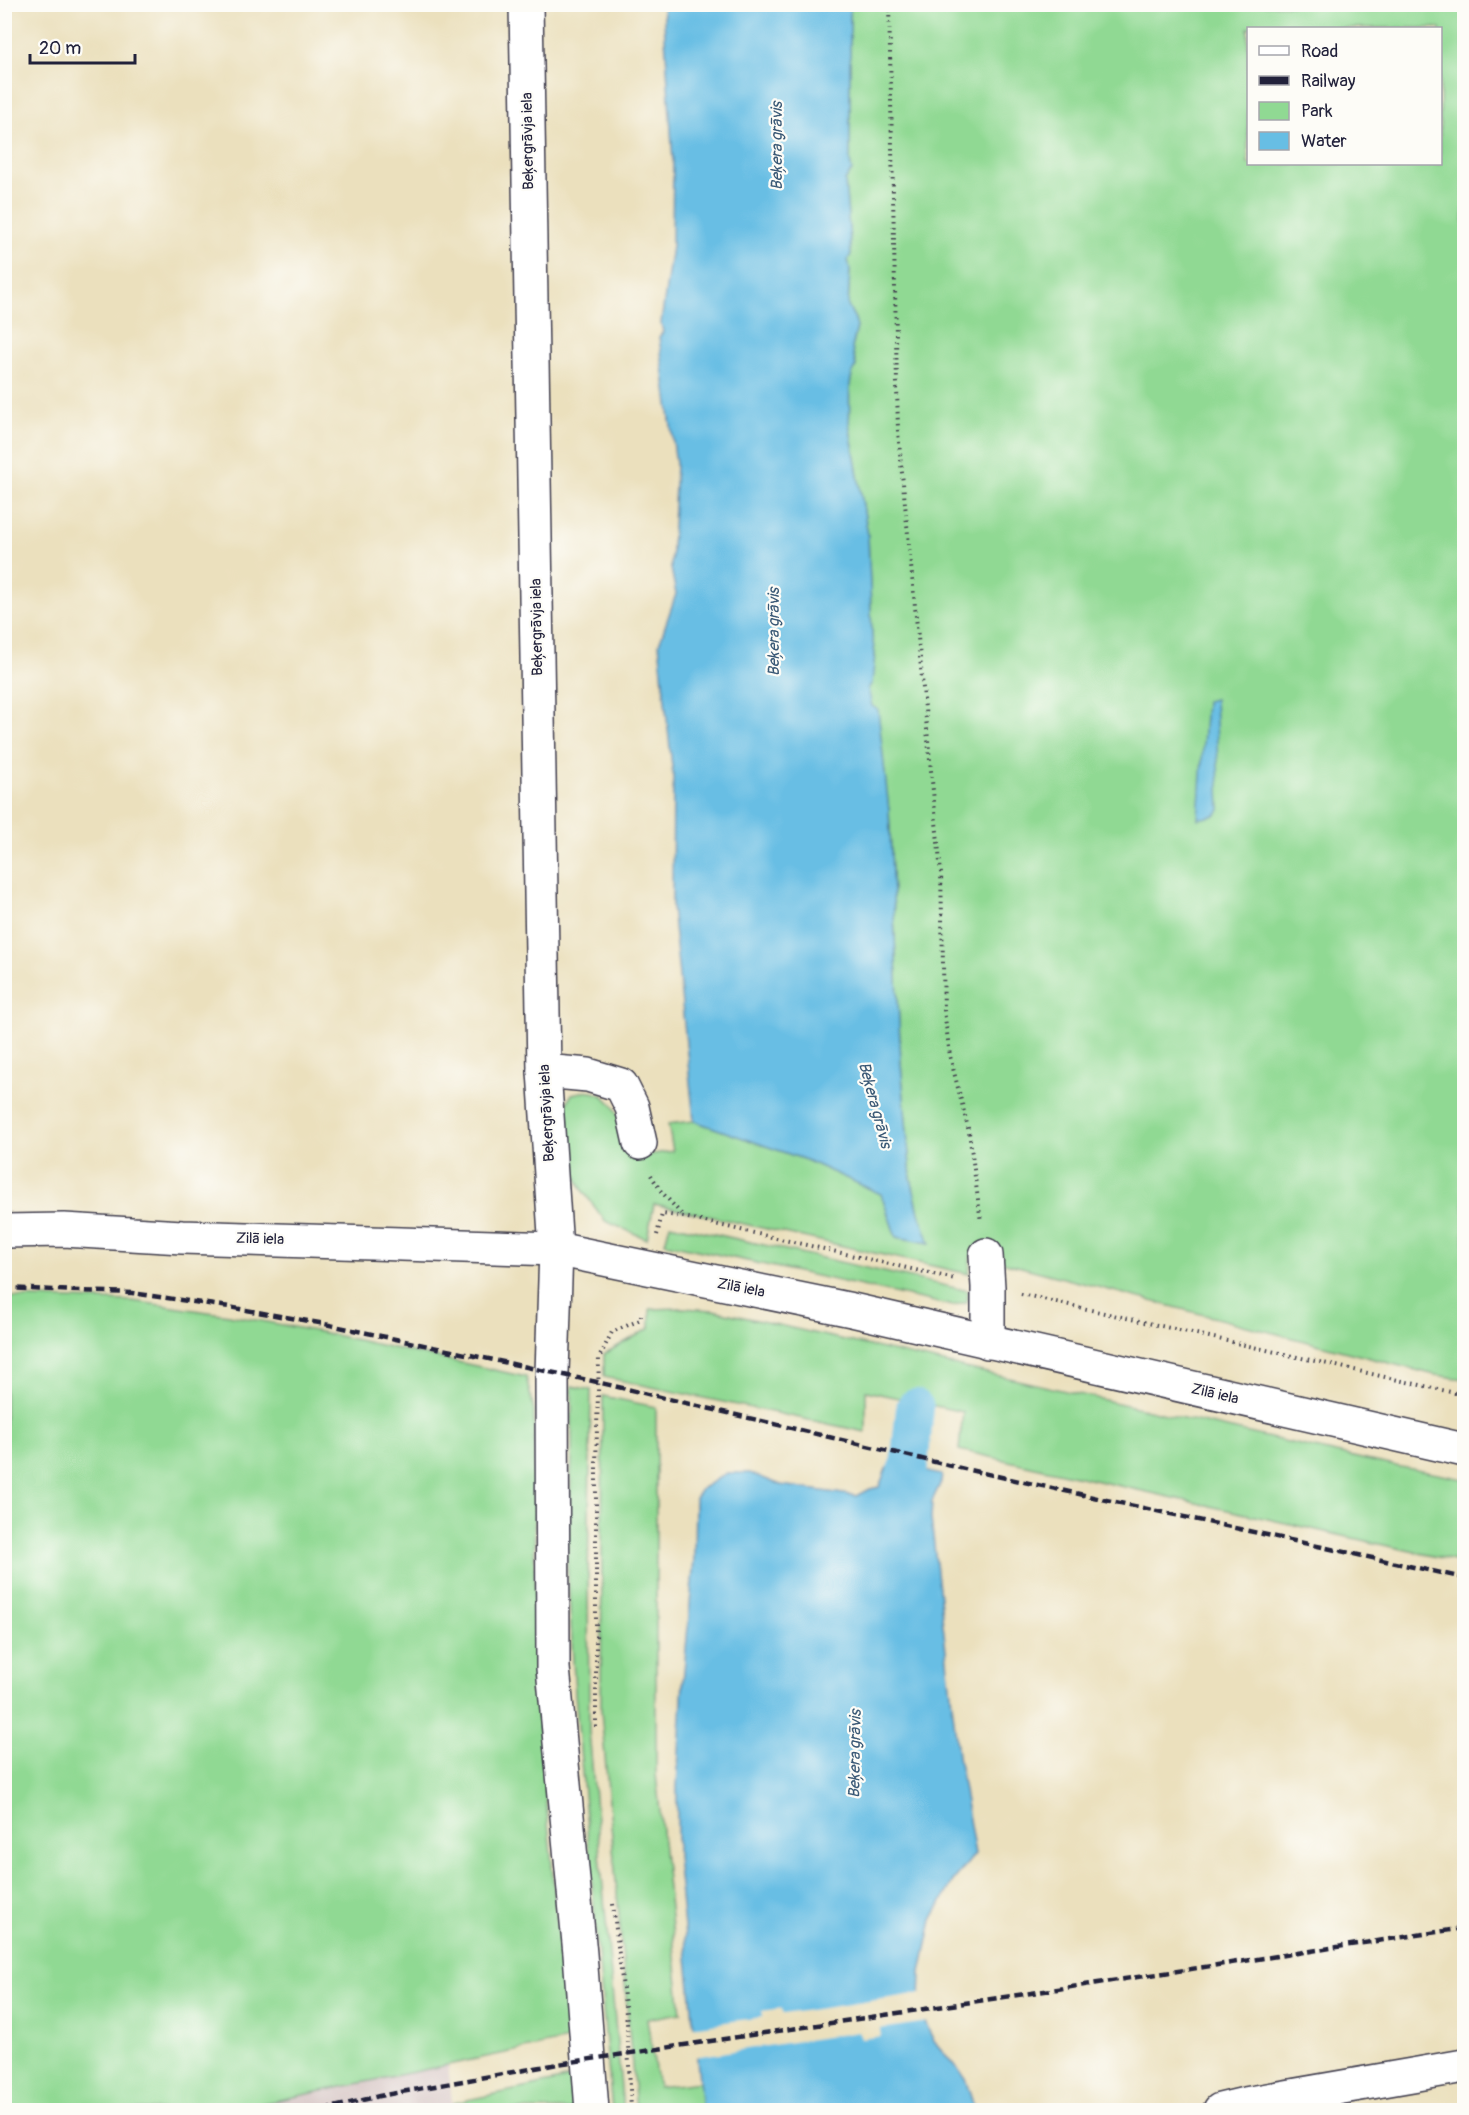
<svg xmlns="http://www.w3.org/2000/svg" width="1469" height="2115" viewBox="0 0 1469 2115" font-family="Pangolin,sans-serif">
	<rect width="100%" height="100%" fill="#fdfcf7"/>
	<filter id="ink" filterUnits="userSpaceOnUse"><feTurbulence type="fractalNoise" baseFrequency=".0167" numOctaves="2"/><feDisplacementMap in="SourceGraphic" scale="12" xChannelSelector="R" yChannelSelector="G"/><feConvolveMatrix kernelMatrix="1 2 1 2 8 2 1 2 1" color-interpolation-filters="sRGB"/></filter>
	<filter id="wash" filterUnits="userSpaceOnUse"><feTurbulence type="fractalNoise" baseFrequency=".008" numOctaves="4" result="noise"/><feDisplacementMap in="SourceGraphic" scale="24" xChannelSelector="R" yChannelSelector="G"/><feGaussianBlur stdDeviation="1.35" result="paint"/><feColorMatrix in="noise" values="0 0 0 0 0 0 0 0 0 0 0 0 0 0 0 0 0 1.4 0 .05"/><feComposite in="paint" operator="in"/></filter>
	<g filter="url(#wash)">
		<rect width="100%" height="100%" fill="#ebe0bd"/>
		<path fill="#d2bfc0" d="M448 2065 453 2110H237L255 2105Z"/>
		<g fill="#90d993" stroke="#597e67" stroke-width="1.5" fill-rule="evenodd">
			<path d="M850 5H1464V1379L1435 1375 971 1254 969 1274 654 1204 647 1239 605 1221 583 1191 569 1163 565 1136V1106L572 1094C616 1080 621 1125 633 1157L673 1151 668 1124 694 1121 806 1160 882 1194 896 1237 929 1243 919 1213 911 1178 901 1064 889 810 868 688 875 655 872 637 868 535 849 423C851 405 846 381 856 365L852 348 857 327 855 319 848 306 850 269 848 260 851 254 845 181 852 170 850 162ZM1248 28H1440V164H1248Z"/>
			<path d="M670 1224 969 1291 966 1302 953 1306 665 1243Z"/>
			<path d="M5 1297 132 1301 229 1315 325 1333 526 1377 534 1410 535 1681 568 2040 255 2105 237 2110H5Z"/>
			<path d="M683 1308 713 1310 1375 1462 1464 1479V1563L959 1450 963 1412 866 1391V1432L604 1377V1354L650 1328V1309Z"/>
			<path d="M572 1386 591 1390 588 1576 589 1731 623 2110H612L575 1693 567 1560 572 1456Z"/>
			<path d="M603 1396 656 1407V1774L681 2013 647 2019 658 2087 700 2082 702 2110H636L601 1711Z"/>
			<path d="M571 2078 573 2110H453V2103Z"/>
		</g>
		<g fill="#67bee4" stroke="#447090" stroke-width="1.5">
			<path d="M663 5H850V162L852 170 845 181 851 254 848 260 850 269 848 306 855 319 857 327 852 348 856 366C846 381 851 405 849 423L868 535 872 637 875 654 872 683 868 689 872 706 878 710 889 810 901 1064 911 1178 919 1213 930 1243 896 1237 881 1194 806 1160 694 1121 672 907 673 776 659 644 676 594 671 568 676 464 659 337 663 332 661 323 672 246 673 162Z"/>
			<path d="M1215 699 1220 810 1216 815 1198 819 1206 701Z"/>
			<path d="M891 1464 942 1475 941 1482 932 1501 931 1519 958 1756 975 1854 953 1881 932 1920 921 1972 920 1999 922 2016 934 2041 965 2078 975 2110H702L677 1856V1786L683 1682 694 1559 695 1498 702 1488 727 1473H750L781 1485 857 1496 870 1489 879 1487 886 1469Z"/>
		</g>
		<path fill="#ebe0bd" d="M923 1993 925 2016 928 2022 880 2029 881 2036 861 2039 859 2032 694 2057 691 2027 762 2017V2011L781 2008 783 2014Z"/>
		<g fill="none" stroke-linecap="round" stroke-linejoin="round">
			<path stroke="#67bee4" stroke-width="38" d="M891 1512 909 1466 915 1408"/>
		</g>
	</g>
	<g filter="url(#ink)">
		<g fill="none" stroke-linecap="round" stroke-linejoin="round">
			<defs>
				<g id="minor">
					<path d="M526 4 544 1071 556 1249 552 1373 553 1668 580 1954 592 2110"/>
					<path d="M544 1071 588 1075 621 1085 632 1107 640 1143"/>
					<path d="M4 1231 64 1230 182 1237 556 1249 852 1310 1464 1450"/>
					<path d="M986 1255 988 1287V1342"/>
					<path d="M1220 2110 1245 2104 1464 2066"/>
				</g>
			</defs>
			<use href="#minor" stroke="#403e4e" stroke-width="36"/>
			<g stroke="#403e4e" stroke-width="4" stroke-dasharray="1.5 4.5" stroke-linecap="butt">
				<path d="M889 4 898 432 941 873 944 1010 950 1056 969 1132 981 1222"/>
				<path d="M651 1175 660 1190 683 1216"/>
				<path d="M657 1235 662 1214 684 1217 955 1279"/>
				<path d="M1021 1294 1464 1395"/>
				<path d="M596 1727V1463L599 1358 612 1332 640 1320 642 1311"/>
				<path d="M613 1904 627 2022 631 2110"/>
			</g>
			<use href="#minor" stroke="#fff" stroke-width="33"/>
			<g stroke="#22223b" stroke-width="4.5" stroke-dasharray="9 4.5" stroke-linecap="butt">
				<path d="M4 1288 132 1293 229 1307 325 1324 597 1382 960 1468 1464 1578"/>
				<path d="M322 2110 379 2096 558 2064 1464 1928"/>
			</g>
		</g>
	</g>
	<g text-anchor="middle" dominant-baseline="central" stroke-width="4.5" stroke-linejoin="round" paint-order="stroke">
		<g font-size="15" fill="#22223b" stroke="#fdfcf7">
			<text transform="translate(528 141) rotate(-91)">Beķergrāvja iela</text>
			<text transform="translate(537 627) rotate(-91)">Beķergrāvja iela</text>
			<text transform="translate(547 1113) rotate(-93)">Beķergrāvja iela</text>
			<text transform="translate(260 1239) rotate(2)">Zilā iela</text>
			<text transform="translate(741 1288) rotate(11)">Zilā iela</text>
			<text transform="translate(1215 1394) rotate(13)">Zilā iela</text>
		</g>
		<g font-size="16" font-style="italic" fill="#3a5976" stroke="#fdfcf7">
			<text transform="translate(777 146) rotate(-90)">Beķera grāvis</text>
			<text transform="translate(774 632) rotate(-90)">Beķera grāvis</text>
			<text transform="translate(875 1105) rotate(75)">Beķera grāvis</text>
			<text transform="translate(855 1754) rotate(-89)">Beķera grāvis</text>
		</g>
	</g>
	<rect width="1469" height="2115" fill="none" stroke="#fdfcf7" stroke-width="24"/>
	<rect x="1247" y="27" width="195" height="138" fill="#fdfcf7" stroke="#a5a5ac" stroke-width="1.5"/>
	<rect x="1259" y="46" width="30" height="9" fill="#ffffff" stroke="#a5a5ac" stroke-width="1.5"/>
	<text x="1301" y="57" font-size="18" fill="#22223b">Road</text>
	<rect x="1259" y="76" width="30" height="9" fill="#22223b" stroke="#a5a5ac" stroke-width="1.5"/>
	<text x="1301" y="87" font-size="18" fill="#22223b">Railway</text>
	<rect x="1259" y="102" width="30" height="18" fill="#90d993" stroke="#a5a5ac" stroke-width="1.5"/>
	<text x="1301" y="117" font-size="18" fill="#22223b">Park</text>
	<rect x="1259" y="132" width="30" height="18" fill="#67bee4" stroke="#a5a5ac" stroke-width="1.5"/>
	<text x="1301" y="147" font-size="18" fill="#22223b">Water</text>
	<path d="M30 54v9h105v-9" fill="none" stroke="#22223b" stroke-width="3"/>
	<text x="39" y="54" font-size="18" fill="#22223b" stroke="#fdfcf7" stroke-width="4.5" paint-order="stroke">20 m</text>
</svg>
